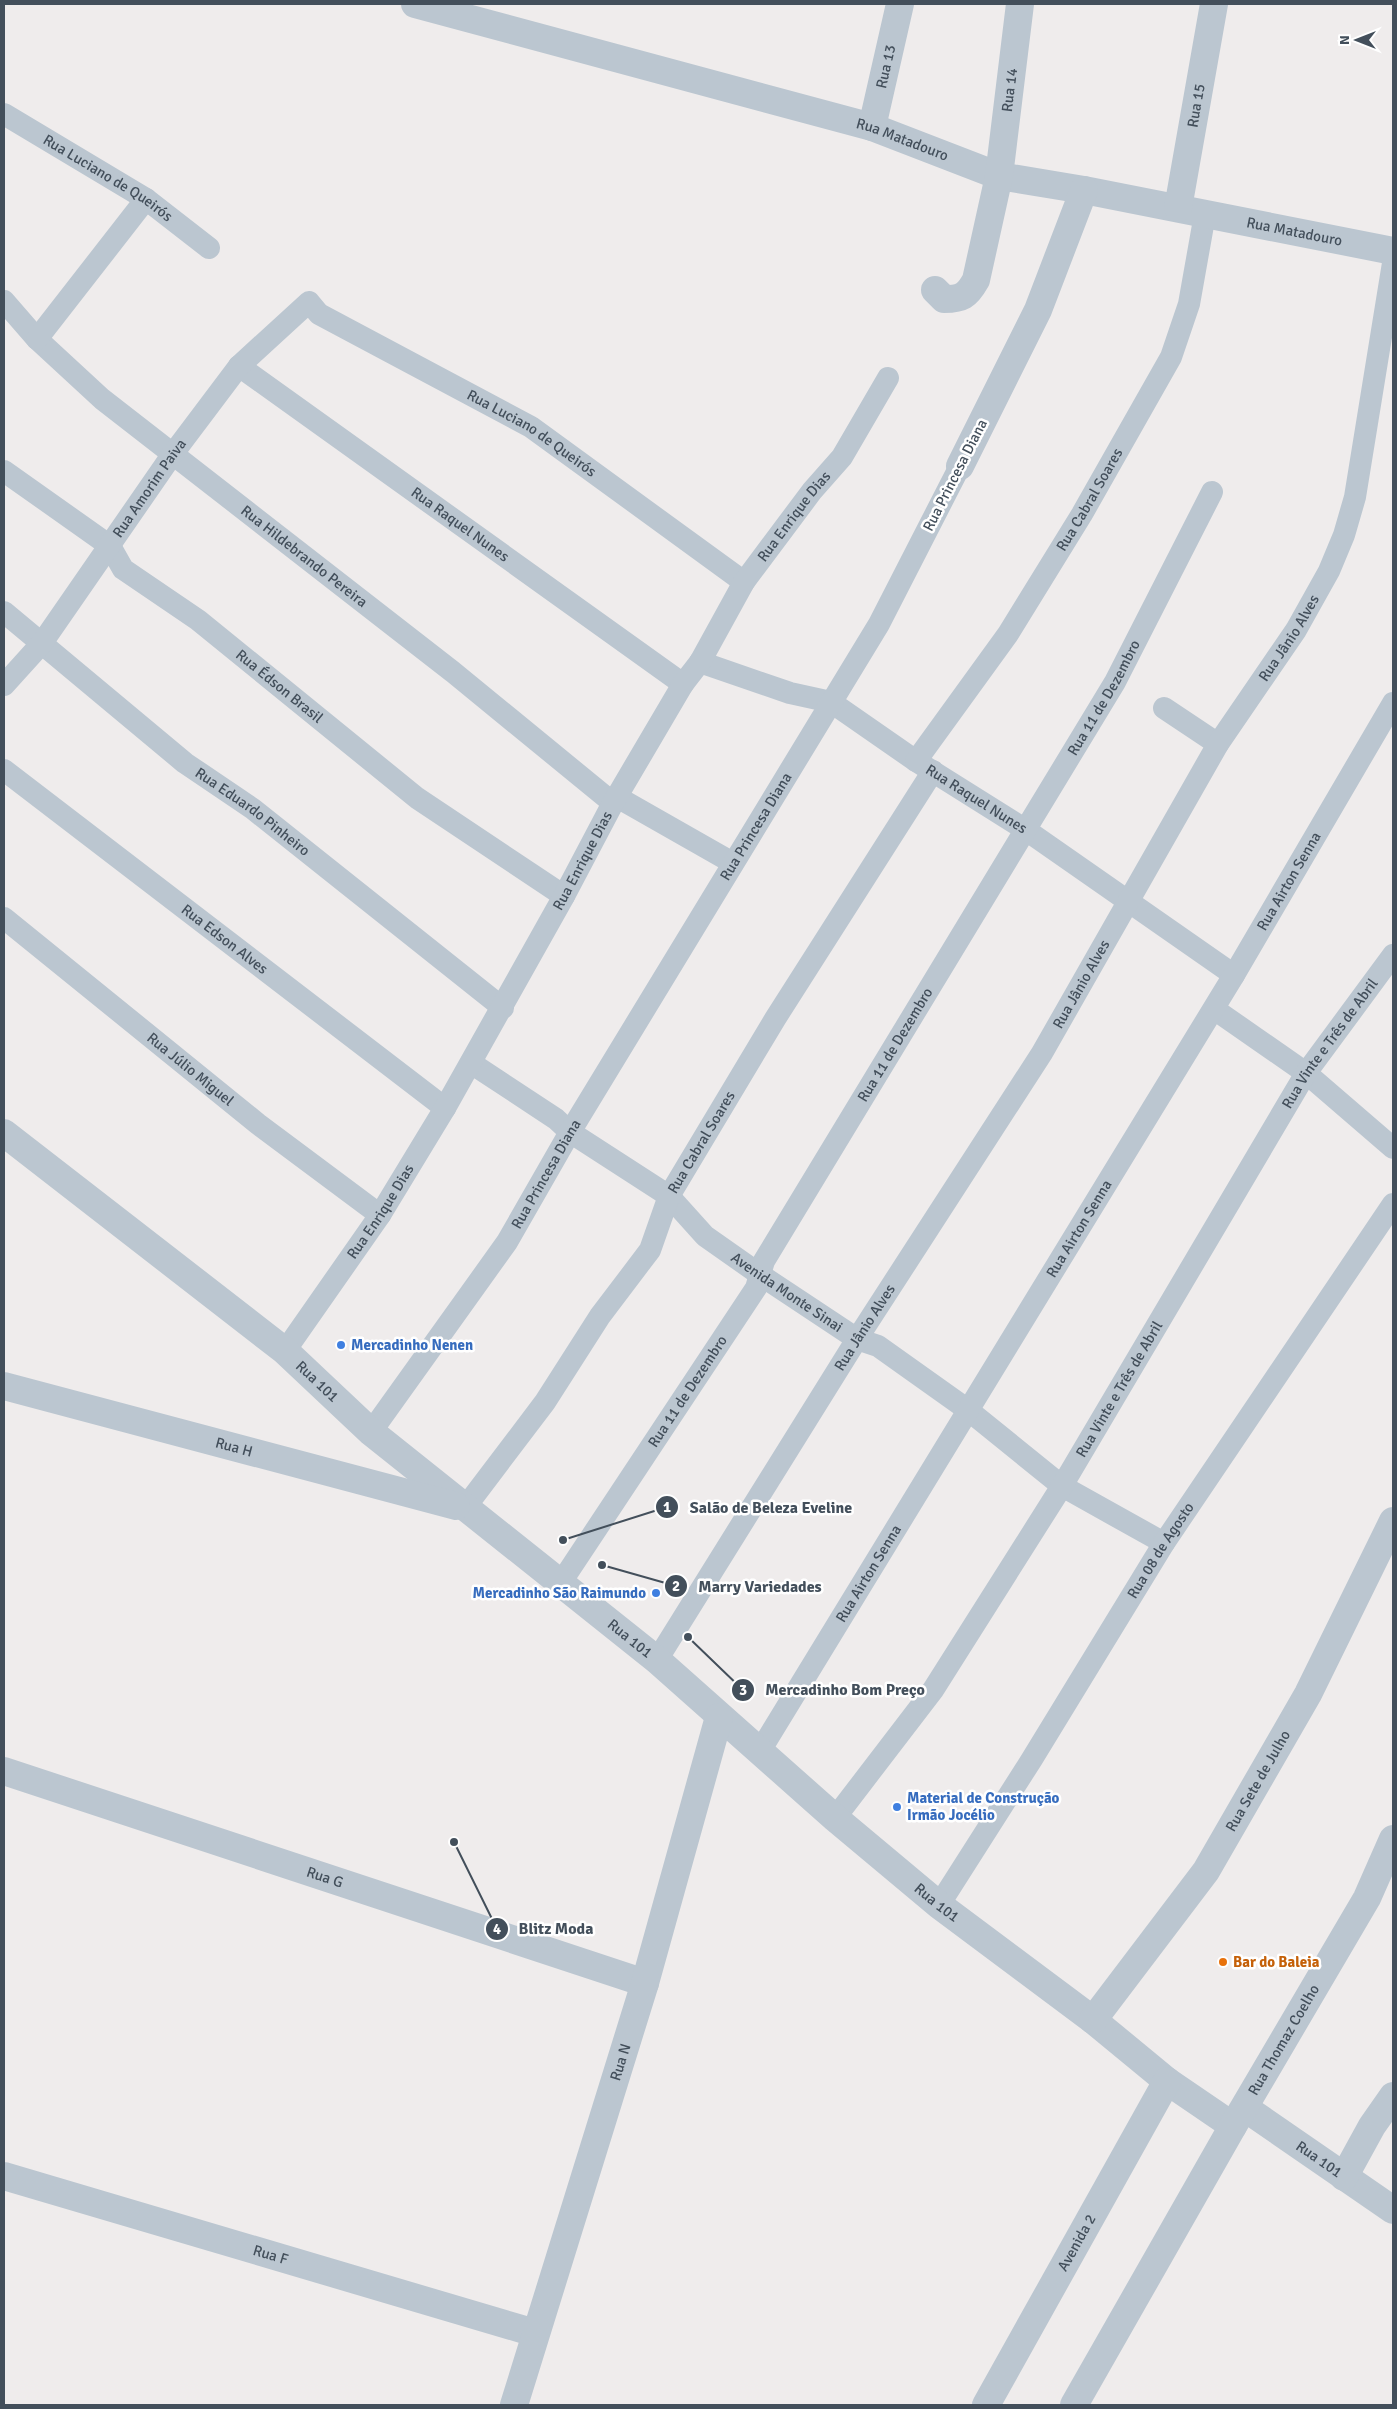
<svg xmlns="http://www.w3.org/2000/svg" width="1397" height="2409" viewBox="0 0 1397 2409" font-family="Signika,sans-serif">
	<rect width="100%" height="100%" fill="#efecec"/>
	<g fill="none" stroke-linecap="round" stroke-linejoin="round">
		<g stroke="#bbc6d0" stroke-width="22">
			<path id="s1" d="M4 114 146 199 209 248"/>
			<path id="s2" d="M4 301 37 339 102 399 453 672 613 803"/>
			<path d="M37 339 146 199"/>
			<path id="s3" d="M239 366 683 684"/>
			<path id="s4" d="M4 471 110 546 123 569 198 620 417 798 564 896"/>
			<path id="s5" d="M4 612 185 763 253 809 503 1008"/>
			<path id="s6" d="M700 662 790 693 831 702 916 761 1026 830 1234 975"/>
			<path id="s7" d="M4 685 42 643 172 455 239 366 309 302 319 314 531 427 744 582"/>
			<path d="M1164 708 1218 744"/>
			<path id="s8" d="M916 761 1008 634 1082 514 1171 357 1189 304 1205 214"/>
			<path id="s9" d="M4 770 445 1108"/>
			<path d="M617 797 733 863"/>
			<path id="s10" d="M4 918 258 1124 380 1215"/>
			<path d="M1214 1009 1306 1073 1393 1148"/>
			<path id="s11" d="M471 1063 556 1119 570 1132 669 1196 705 1236 759 1274 857 1339 878 1346 968 1410 1062 1486 1164 1543"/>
			<path id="s12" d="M285 1351 380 1215 445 1108 564 896 613 803 683 684 700 662 744 582 812 491 842 457 888 378"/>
			<path id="s13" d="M371 1432 507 1242 570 1132 879 624 960 466"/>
			<path id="s14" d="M464 1509 545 1402 600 1316 650 1250 669 1196 775 1019 933 771"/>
			<path id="s15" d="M560 1584 756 1288 764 1261 1115 682 1212 492"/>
			<path id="s16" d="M657 1660 857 1339 1042 1053 1218 744 1296 630 1329 571 1344 535 1355 497 1393 263"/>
			<path id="s17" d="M760 1751 1234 975 1393 703"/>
			<path id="s18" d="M835 1818 933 1690 1062 1486 1306 1073 1393 955"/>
			<path id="s19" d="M939 1905 1032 1759 1164 1543 1393 1204"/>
		</g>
		<g stroke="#bbc6d0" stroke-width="28">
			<path id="s20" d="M415 4 872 127 999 176 1084 190 1393 251"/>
			<path id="s21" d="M872 127 900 4"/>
			<path id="s22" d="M1178 208 1214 4"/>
			<path id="s23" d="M935 290 944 299C962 299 967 296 976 280L999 176 1020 4"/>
			<path d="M960 466 1038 310 1084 190"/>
			<path id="s24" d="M4 1133 285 1351 371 1432 657 1660 835 1818 939 1905 1093 2020 1167 2081 1233 2126"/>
			<path id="s25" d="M4 1386 456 1506"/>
			<path id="s26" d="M4 1771 645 1983"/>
			<path id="s27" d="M1093 2020 1206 1871 1308 1694 1393 1521"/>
			<path id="s28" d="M1245 2108 1393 2210"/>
			<path id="s29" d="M4 2176 535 2333"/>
			<path d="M1344 2177 1372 2126 1393 2096"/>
			<path id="s30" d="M514 2405 645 1983 719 1717"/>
			<path id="s31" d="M986 2405 1167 2081"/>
			<path id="s32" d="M1074 2405 1233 2126 1367 1898 1393 1839"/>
		</g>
	</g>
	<g fill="#3f7fe0" stroke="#fff" stroke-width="2">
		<circle cx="341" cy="1345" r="5"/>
		<circle cx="656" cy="1593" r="5"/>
		<circle cx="897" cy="1807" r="5"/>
	</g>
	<circle fill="#e8710a" stroke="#fff" stroke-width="2" cx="1223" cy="1962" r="5"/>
	<g text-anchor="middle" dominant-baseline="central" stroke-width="5" stroke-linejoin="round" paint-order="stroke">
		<g font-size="15" fill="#434f5b" stroke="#fff">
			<text stroke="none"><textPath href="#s21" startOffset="62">Rua 13</textPath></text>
			<text stroke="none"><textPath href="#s23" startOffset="246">Rua 14</textPath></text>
			<text stroke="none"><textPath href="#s22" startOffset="104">Rua 15</textPath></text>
			<text stroke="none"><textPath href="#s20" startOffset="506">Rua Matadouro</textPath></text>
			<text stroke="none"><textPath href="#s1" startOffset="122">Rua Luciano de Queirós</textPath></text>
			<text stroke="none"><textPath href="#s20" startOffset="910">Rua Matadouro</textPath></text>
			<text stroke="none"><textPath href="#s7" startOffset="751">Rua Luciano de Queirós</textPath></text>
			<text transform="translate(955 475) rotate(-63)">Rua Princesa Diana</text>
			<text stroke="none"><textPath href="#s7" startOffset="245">Rua Amorim Paiva</textPath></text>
			<text stroke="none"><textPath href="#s8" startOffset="314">Rua Cabral Soares</textPath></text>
			<text stroke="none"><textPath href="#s12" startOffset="979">Rua Enrique Dias</textPath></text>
			<text stroke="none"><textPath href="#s3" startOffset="272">Rua Raquel Nunes</textPath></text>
			<text stroke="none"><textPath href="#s2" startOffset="395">Rua Hildebrando Pereira</textPath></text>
			<text stroke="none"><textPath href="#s16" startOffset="1202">Rua Jânio Alves</textPath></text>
			<text stroke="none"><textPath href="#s4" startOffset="352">Rua Édson Brasil</textPath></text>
			<text stroke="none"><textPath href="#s15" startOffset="1041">Rua 11 de Dezembro</textPath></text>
			<text stroke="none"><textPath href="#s6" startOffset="312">Rua Raquel Nunes</textPath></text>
			<text stroke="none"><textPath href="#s5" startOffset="319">Rua Eduardo Pinheiro</textPath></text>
			<text stroke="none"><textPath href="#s13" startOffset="718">Rua Princesa Diana</textPath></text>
			<text stroke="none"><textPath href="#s12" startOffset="574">Rua Enrique Dias</textPath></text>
			<text stroke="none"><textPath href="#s17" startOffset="1018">Rua Airton Senna</textPath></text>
			<text stroke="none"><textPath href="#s9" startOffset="278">Rua Edson Alves</textPath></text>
			<text stroke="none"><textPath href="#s16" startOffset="798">Rua Jânio Alves</textPath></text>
			<text stroke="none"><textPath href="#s15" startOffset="636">Rua 11 de Dezembro</textPath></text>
			<text stroke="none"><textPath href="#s18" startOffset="920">Rua Vinte e Três de Abril</textPath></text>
			<text stroke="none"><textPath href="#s10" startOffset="240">Rua Júlio Miguel</textPath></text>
			<text stroke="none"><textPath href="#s14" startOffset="439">Rua Cabral Soares</textPath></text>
			<text stroke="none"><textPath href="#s13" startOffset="312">Rua Princesa Diana</textPath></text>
			<text stroke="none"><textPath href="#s12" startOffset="169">Rua Enrique Dias</textPath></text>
			<text stroke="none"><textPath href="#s17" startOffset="612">Rua Airton Senna</textPath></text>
			<text stroke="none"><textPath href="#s11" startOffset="392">Avenida Monte Sinai</textPath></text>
			<text stroke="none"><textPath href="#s16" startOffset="392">Rua Jânio Alves</textPath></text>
			<text stroke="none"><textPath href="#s24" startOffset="400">Rua 101</textPath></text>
			<text stroke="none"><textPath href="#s18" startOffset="515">Rua Vinte e Três de Abril</textPath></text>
			<text stroke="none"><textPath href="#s15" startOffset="231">Rua 11 de Dezembro</textPath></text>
			<text stroke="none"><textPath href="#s25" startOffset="238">Rua H</textPath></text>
			<text stroke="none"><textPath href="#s19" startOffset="418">Rua 08 de Agosto</textPath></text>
			<text stroke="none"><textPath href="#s17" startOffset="208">Rua Airton Senna</textPath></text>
			<text stroke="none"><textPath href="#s24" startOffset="805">Rua 101</textPath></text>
			<text stroke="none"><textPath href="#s27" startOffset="291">Rua Sete de Julho</textPath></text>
			<text stroke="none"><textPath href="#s26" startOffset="338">Rua G</textPath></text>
			<text stroke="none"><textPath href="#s24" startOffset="1210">Rua 101</textPath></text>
			<text stroke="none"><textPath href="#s32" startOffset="421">Rua Thomaz Coelho</textPath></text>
			<text stroke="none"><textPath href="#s30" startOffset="359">Rua N</textPath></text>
			<text stroke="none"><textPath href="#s28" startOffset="90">Rua 101</textPath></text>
			<text stroke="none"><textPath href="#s31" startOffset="186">Avenida 2</textPath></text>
			<text stroke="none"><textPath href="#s29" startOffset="278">Rua F</textPath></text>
		</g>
		<g font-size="15" font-weight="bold" fill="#366cbe" stroke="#fff" text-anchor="start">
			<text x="351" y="1345">Mercadinho Nenen</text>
			<text x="646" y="1593" text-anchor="end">Mercadinho São Raimundo</text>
			<text x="907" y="1798">Material de Construção<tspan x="907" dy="17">Irmão Jocélio</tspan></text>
		</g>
		<g font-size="15" font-weight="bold" fill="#c56008" stroke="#fff" text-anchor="start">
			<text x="1233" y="1962">Bar do Baleia</text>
		</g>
	</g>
	<path fill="none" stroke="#434f5b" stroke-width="2" d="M563 1540L667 1507M602 1565L676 1586M688 1637L743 1690M454 1842L497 1929"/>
	<g fill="#434f5b" stroke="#fff" stroke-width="2">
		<circle cx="563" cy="1540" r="5"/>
		<circle cx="602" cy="1565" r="5"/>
		<circle cx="688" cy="1637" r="5"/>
		<circle cx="454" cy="1842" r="5"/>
		<circle cx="667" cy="1507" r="12"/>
		<circle cx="676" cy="1586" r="12"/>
		<circle cx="743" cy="1690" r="12"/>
		<circle cx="497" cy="1929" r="12"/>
	</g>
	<g font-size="15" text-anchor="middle" font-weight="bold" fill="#fff">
		<text x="667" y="1512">1</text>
		<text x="676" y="1591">2</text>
		<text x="743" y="1695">3</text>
		<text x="497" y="1934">4</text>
	</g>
	<g font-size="16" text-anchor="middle" font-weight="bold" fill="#434f5b" stroke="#fff" stroke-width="5" stroke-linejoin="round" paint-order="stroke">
		<text x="771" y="1513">Salão de Beleza Eveline</text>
		<text x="760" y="1592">Marry Variedades</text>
		<text x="845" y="1695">Mercadinho Bom Preço</text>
		<text x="556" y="1934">Blitz Moda</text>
	</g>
	<rect width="1397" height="2409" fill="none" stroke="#434f5b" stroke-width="10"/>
	<g transform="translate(1357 40) rotate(270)" stroke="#ffffff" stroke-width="4" paint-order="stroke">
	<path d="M0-4L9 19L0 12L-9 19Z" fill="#434f5b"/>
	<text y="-8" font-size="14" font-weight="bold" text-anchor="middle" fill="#434f5b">N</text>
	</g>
</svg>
